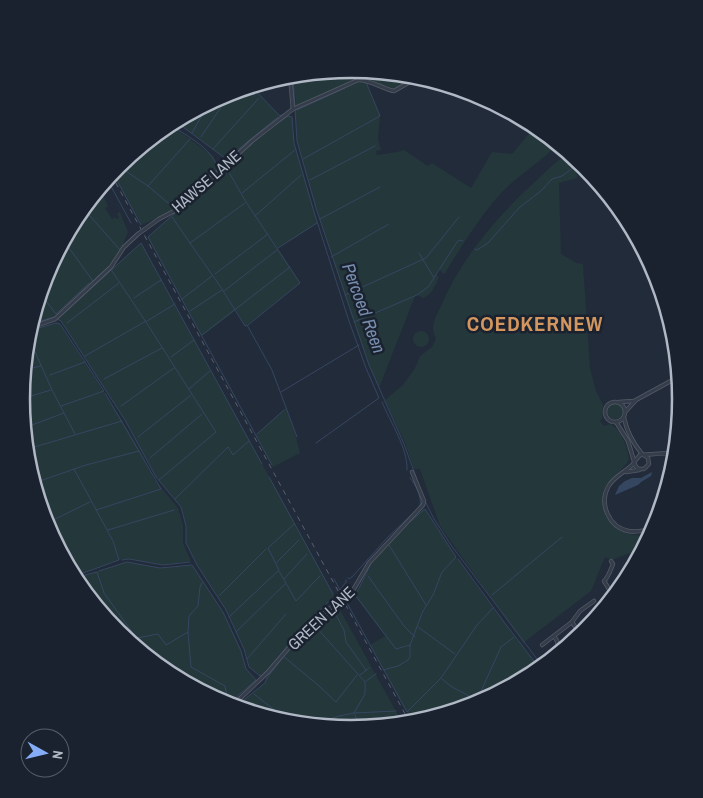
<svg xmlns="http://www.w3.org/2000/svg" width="703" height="798" viewBox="0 0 703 798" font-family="'Archivo Narrow',sans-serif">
	<rect width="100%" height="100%" fill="#222b3a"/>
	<g fill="#24373b">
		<path d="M352 69 416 75 424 77 394 91 358 80 296 108 294 74Z"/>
		<path d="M358 82H366L380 116 378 139 381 150 376 151 377 155 397 152 404 150C412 156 419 159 427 166L432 163 471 188 492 152 512 154 536 125 558 144C542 161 520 174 503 191 480 216 463 244 445 273L443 274 439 269 436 274 439 277C435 286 432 295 423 298L417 295 415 296 379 388 369 365 350 311 316 208 297 141 295 111Z"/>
		<path d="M251 86 280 116 227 160 175 121 225 94Z"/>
		<path d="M289 115 292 117 294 143 318 223 278 248 300 283 247 325 245 326 236 310 202 336 148 237 247 148Z"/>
		<path d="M169 124 213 156 218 168 172 212 141 225 112 172 118 165Z"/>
		<path d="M571 155 576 161 577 178 559 183 561 254 577 263 583 264 590 368 596 391 603 405 602 419 600 421 604 426 610 424C622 430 627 446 629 459 624 471 610 477 604 489 602 495 603 502 604 509 606 525 624 537 642 535 646 534 649 532 653 532L645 547 612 560 605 557 591 591 523 643 440 526 420 469H414L405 443 385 400 403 385 415 368 420 356 432 347 436 338C429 328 436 316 441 306 462 256 500 213 540 177 549 169 559 157 571 155Z"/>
		<path d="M105 182 108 189 102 193 108 206 105 208 112 219 115 217 117 219 119 218 117 214 120 212 128 232 118 256 108 268 53 317 31 324 47 272 77 215Z"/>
		<path d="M141 243 336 599H331L277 657 268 670 260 676 249 667 244 649 226 610 197 565 186 543V526L181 507 156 477 125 420 61 321 57 318Z"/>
		<path d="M58 322 122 420 140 450 154 479 178 508 183 525V543L191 561 163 565 129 559 119 560 78 575H73L46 525 28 463 21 399 29 331Z"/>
		<circle cx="421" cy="339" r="8"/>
		<circle cx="615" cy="411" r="8"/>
		<path d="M286 408 296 437 300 453 273 467 256 435Z"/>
		<path d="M423 509H425C459 565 500 617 540 669L535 674 478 704 413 723 370 645 385 636 355 596 374 560Z"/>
		<path d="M127 562 160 568 192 565 223 612 241 651 246 669 256 680 234 699 228 701 226 704H225L168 673 118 632 74 578Z"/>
		<path d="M339 608 403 724 351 729 287 723 235 707 265 683 267 678 297 641 316 623Z"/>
	</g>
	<path fill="#354661" d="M652 472 651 476 641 482 638 485 615 495 619 486 625 481 632 478H641Z"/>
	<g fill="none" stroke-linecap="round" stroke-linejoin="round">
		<g stroke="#354661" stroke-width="1">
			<path d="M288 75 289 82"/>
			<path d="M293 75 297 141 316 208 369 365 404 444 420 488"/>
			<path d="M251 86 280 116 283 114"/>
			<path d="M297 110 345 88"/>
			<path d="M286 112 291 109V106"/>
			<path d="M175 121 226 159"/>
			<path d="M169 124C185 135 207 145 216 163"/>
			<path d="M275 125 288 116 292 117 294 143 314 212 349 321 366 368 379 398 316 443"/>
			<path d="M192 133 209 103"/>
			<path d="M201 137 231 92"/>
			<path d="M213 149 259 98"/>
			<path d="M240 154 269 129"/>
			<path d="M303 159 380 116 366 82"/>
			<path d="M118 166 148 186 174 208 241 147 278 117"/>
			<path d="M120 167 125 160"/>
			<path d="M226 167 246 202 300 283 248 325"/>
			<path d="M113 173 141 225"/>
			<path d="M107 179 131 223"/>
			<path d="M213 179 148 237 272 465"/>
			<path d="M310 180 375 146"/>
			<path d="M148 186 190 139"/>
			<path d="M242 193 295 150"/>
			<path d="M83 208 120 250"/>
			<path d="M255 216 301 175"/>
			<path d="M172 217 222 289 245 326 247 325 272 370 297 437"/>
			<path d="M320 219 380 187"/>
			<path d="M64 241 93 281"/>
			<path d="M190 243 245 203"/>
			<path d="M278 248 317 223"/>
			<path d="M475 249 477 250 488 243 519 208 542 190 552 179 562 176 574 167"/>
			<path d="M419 253 434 278"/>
			<path d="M331 257 389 224"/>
			<path d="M112 271 146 322 216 432 159 480"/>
			<path d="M215 274 268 234"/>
			<path d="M95 279 104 271"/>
			<path d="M224 291 277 250"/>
			<path d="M40 293 56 314 89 283"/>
			<path d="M345 295 426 258 459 217"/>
			<path d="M134 298 161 280"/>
			<path d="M182 299 212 276"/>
			<path d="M190 311 222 290"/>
			<path d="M62 315 141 243 262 464"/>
			<path d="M57 319 61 321 125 420 156 477 181 507 186 526V543L197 565 226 610 244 649 249 667 260 676 263 675 299 632 331 599H336"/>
			<path d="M147 321 175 304"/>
			<path d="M354 322 417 295 428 287 457 242 459 240 463 241"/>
			<path d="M67 323 119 283"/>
			<path d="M31 324 54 317"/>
			<path d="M29 331 56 323 60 324 104 391 61 406"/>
			<path d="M202 335 290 267"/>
			<path d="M28 336 52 390 75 434"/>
			<path d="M85 356 146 321"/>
			<path d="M171 357 194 340"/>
			<path d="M24 370 41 366"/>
			<path d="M50 375 85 362"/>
			<path d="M104 379 162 348"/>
			<path d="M189 389 210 371"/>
			<path d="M281 392 359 345"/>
			<path d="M21 399 51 390"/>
			<path d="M382 402C390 422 408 448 407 470"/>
			<path d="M121 406 174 368"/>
			<path d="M24 428 31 448 122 421"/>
			<path d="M24 428 64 413"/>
			<path d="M257 434 284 410"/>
			<path d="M138 437 191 395"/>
			<path d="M150 458 202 414"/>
			<path d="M29 468 34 471 36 481"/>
			<path d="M269 477 333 594"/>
			<path d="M410 478C416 485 422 497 420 506"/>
			<path d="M34 483 86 465 139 451"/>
			<path d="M35 487 45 513 70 552 76 574"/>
			<path d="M175 499 228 447 233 455 249 441"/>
			<path d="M425 501 434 519 451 545 543 667"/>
			<path d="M96 510 161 489 105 393"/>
			<path d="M51 521 90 502"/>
			<path d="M108 530 174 510"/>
			<path d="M52 536 58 533"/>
			<path d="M389 545 426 605"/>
			<path d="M458 559 504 622 540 669"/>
			<path d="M122 560 129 559 163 565 190 562"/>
			<path d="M373 560 355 596 347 603 407 712 441 678 477 625 493 608"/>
			<path d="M277 562 299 540"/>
			<path d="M99 571 127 562 160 568 192 565 223 612 241 651 246 669 256 680 234 699 228 701 225 686 191 667 188 632"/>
			<path d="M279 571 296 601 320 576"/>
			<path d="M73 575H78L119 560 113 541 74 469"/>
			<path d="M368 576 404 626 415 637"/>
			<path d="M74 578 97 572 104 593 135 636 141 652"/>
			<path d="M348 578 349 579 353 576 386 539 412 514"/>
			<path d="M284 579 307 554"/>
			<path d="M334 579 340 590 346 582V580"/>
			<path d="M492 595 562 537"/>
			<path d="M219 596 266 549"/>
			<path d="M356 596 396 649 410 645"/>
			<path d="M335 613 344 630 346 642 366 670"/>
			<path d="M229 617 279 570 268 548 294 524"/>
			<path d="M316 627 365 682V694L354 713"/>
			<path d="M418 627 455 654"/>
			<path d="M117 632 135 636"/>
			<path d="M236 632 285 584"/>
			<path d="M137 638 158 634 166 645 188 632 189 616 198 606 200 587 202 583"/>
			<path d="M298 640 316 623 341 607"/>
			<path d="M283 656 318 685 336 702 357 675"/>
			<path d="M247 659 286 614"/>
			<path d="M537 659 554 658"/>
			<path d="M383 670 398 666 408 660 410 657V645L423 611 433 595 442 572 456 557 425 509 405 526"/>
			<path d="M360 675 369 668"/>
			<path d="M442 679 452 687 477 700 501 647 514 637"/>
			<path d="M366 681 376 674"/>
			<path d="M254 694 291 723"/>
			<path d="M212 697 225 695"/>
			<path d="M226 704 227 703"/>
			<path d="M235 707 265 683 267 678 284 656"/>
			<path d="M355 715 360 728"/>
			<path d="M398 716 401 720 399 725"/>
			<path d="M325 722 326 727"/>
			<path d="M310 725 339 716 354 713 396 711"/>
		</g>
		<defs>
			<g id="minor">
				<path d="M290 75 293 109"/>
				<path d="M293 109 358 80C369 79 383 89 394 91L408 83 424 77"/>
				<path d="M145 229 159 219 178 209 252 141 293 109"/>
				<path d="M29 328 55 319 111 267 124 247 138 234"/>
				<circle cx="615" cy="412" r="10"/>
				<path d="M619 402 635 401"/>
				<path d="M626 411 636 400 680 376"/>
				<path d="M624 418C627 432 633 443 642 454"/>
				<path d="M616 422 628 441 634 461"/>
				<path d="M644 455 648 458 649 464 644 469H638L635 465 634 462 640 455C650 455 668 451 676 455"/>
				<path d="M634 463C626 472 614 476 608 487 599 504 609 527 628 531 638 533 646 530 655 528"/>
				<path d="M626 472 639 470"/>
				<path d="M611 561 613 564C611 569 608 578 604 581L614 597"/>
				<path d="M612 595 620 590"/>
				<path d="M345 599 352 592 369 563 423 505 424 501 412 472"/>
				<path d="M572 622 581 636"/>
				<path d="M554 636 557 641 560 653"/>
				<path d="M574 639 580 635"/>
				<path d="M542 645 572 622 580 611 594 601"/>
				<path d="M232 706 268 672 305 629 334 605"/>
			</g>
		</defs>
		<use href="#minor" stroke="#535b68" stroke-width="4.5"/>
		<use href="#minor" stroke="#363d4a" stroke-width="3"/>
		<path stroke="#576171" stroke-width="1" stroke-dasharray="5 5" stroke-linecap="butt" d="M111 174 410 723"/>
		<defs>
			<g id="minor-bridge">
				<path d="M138 234 145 229"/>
				<path d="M334 605 345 599"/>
			</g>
		</defs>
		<use href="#minor-bridge" stroke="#535b68" stroke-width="4.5" stroke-linecap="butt"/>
		<use href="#minor-bridge" stroke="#363d4a" stroke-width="3"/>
	</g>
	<g text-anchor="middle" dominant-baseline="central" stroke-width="5" stroke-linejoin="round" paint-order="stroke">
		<g font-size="16" fill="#b0b8c6" stroke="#1b222f">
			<text transform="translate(206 181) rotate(-41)">HAWSE LANE</text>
			<text transform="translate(321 618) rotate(-43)">GREEN LANE</text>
		</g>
		<g font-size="18" font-style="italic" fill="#788eae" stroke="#1b222f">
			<text transform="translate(364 308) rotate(70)">Percoed Reen</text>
		</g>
		<g font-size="21" font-weight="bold" letter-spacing="1" fill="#d3965f" stroke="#1b222f">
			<text x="535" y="323">COEDKERNEW</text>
		</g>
	</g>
	<path d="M0 0H703V798H0ZM30 399a321 321 0 1 1 642 0a321 321 0 1 1-642 0Z" fill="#1b222f" fill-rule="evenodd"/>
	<path fill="none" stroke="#b0b8c6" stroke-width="2.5" d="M30 399a321 321 0 1 1 642 0a321 321 0 1 1-642 0Z"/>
	<g transform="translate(45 753) rotate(98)"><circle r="24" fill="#1b222f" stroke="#575e6b"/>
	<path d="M0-4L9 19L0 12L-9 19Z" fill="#85acf7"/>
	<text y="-8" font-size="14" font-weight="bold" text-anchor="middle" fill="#b0b8c6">N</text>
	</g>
</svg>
